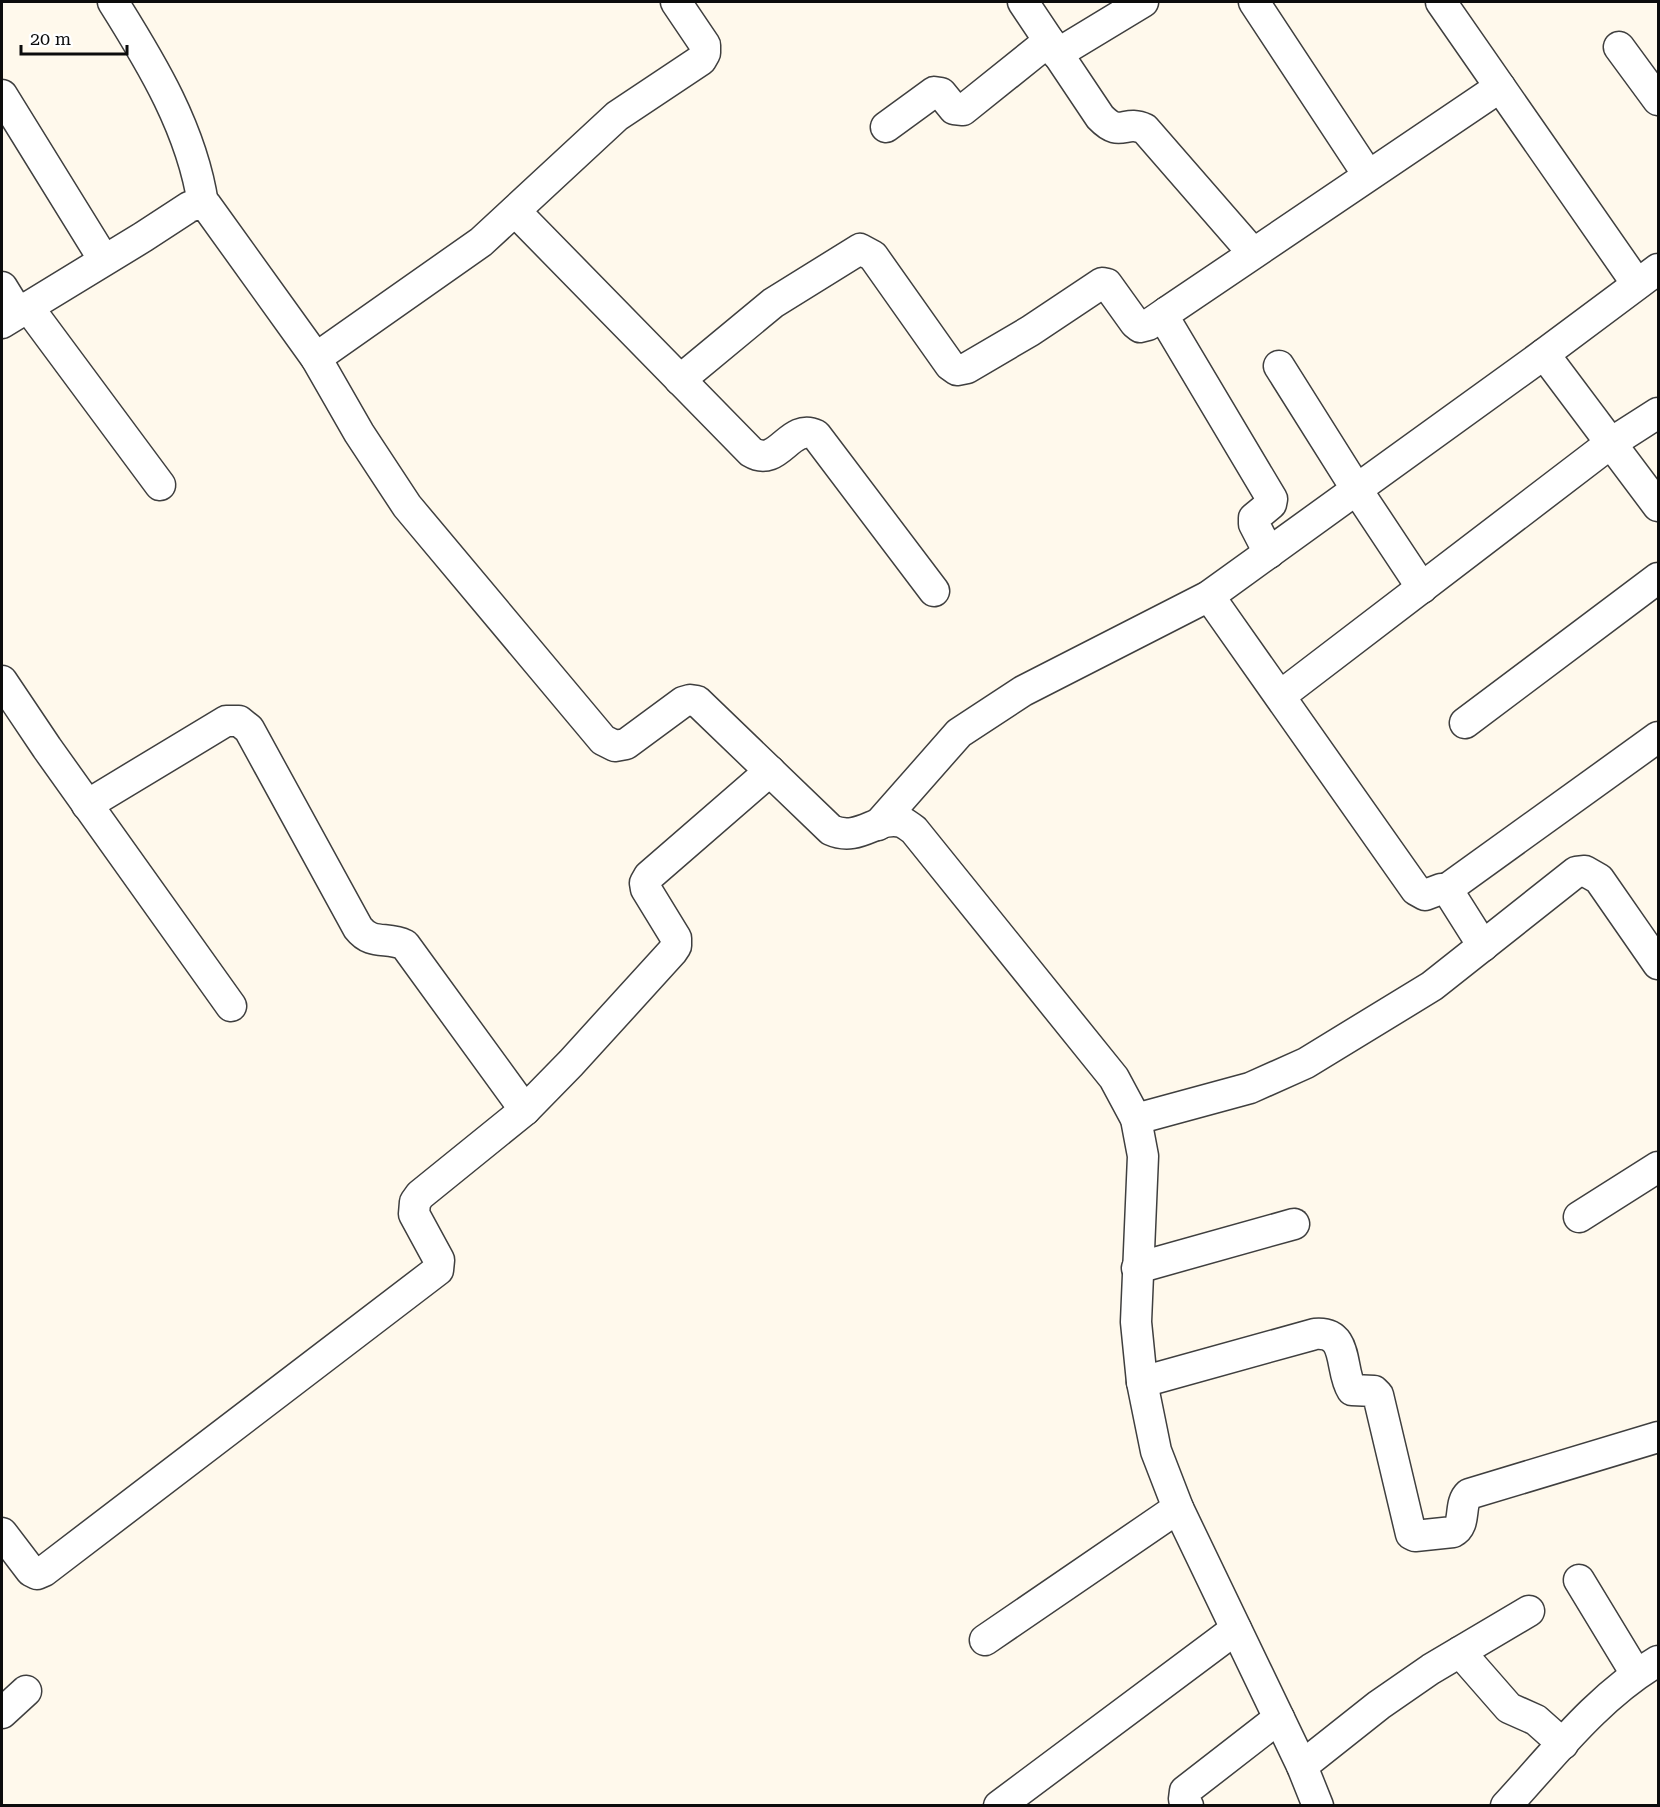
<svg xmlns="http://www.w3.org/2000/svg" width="1660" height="1807" viewBox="0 0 1660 1807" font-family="'Roboto Serif',serif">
	<rect width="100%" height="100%" fill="#fff9ec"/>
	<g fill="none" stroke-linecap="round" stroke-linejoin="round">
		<defs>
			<g id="street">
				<path d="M113 2C152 64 192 130 203 204"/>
				<path d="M1023 2 1100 117C1121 139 1124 119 1145 129L1253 253"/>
				<path d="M1254 2 1368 175"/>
				<path d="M1441 2 1637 284"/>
				<path d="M1619 47 1658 100"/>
				<path d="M1057 54 1143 2"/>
				<path d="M2 95 104 260"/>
				<path d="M886 127 934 92 941 93 954 109 963 110 1049 41"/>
				<path d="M515 211 751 452C779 469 789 422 816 435L934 591"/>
				<path d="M2 287 18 313"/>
				<path d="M28 307 160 485"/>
				<path d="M2 323 143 237 189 207 200 203 206 205 316 358 359 433 407 506 603 740 615 746 626 744 683 702 690 700 697 701 831 830C860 843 877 815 902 822 906 824 910 827 914 830L1114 1078 1136 1119 1143 1156 1136 1322 1142 1382 1156 1451 1178 1508 1302 1766 1318 1806"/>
				<path d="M1544 354 1658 506"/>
				<path d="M316 358 481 242 617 116 701 60 705 53V45L676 2"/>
				<path d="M1279 366 1357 490 1422 588"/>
				<path d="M680 380 773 303 860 249 873 256 950 365 957 370 967 368 1030 331 1102 283 1107 284 1135 323 1140 327 1148 325 1167 312"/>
				<path d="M1269 553 1254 524V518L1271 504 1272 499 1166 321 1167 312 1500 87"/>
				<path d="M1209 596 1416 890 1425 895 1441 889H1447L1483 946"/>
				<path d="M2 681 47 748 231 1006"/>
				<path d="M1280 696 1611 443 1658 413"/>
				<path d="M1465 723 1658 578"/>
				<path d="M87 805 226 721H239L249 729 358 928C372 946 387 936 405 945L525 1110"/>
				<path d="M878 825 959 733 1023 691 1209 596 1544 354 1658 269"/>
				<path d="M1447 889 1658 737"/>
				<path d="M1136 1119 1250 1088 1306 1063 1432 986 1576 872 1585 871 1599 879 1658 964"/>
				<path d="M1579 1217 1658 1167"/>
				<path d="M1137 1268 1294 1224"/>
				<path d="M1142 1382 1315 1334C1350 1331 1339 1370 1352 1390L1374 1391 1378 1395 1411 1534 1415 1536 1453 1532C1467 1525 1458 1504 1469 1494L1658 1437"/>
				<path d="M2 1533 31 1571 37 1574 44 1571 438 1270 439 1260 414 1214 415 1202 420 1195 525 1110 571 1063 672 952 676 946V938L646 889 645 883 649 876 770 771"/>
				<path d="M1579 1580 1636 1674"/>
				<path d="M985 1640 1178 1508"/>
				<path d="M1460 1652 1509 1708 1536 1720 1563 1744"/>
				<path d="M2 1713 26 1691"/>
				<path d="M1302 1766 1379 1705 1431 1669 1529 1611"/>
				<path d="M999 1806 1236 1629"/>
				<path d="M1188 1806 1184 1799 1185 1791 1279 1718"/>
				<path d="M1506 1806C1553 1755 1598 1696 1658 1661"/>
			</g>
		</defs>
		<use href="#street" stroke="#3f3f3f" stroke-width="33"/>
		<use href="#street" stroke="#fff" stroke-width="30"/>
	</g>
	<rect width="1660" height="1807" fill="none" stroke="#0c0c0c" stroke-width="6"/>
	<path d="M21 45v9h106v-9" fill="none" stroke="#0c0c0c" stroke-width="3"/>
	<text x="30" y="45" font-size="18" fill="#0c0c0c" stroke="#ffffff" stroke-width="4.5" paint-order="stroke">20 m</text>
</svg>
